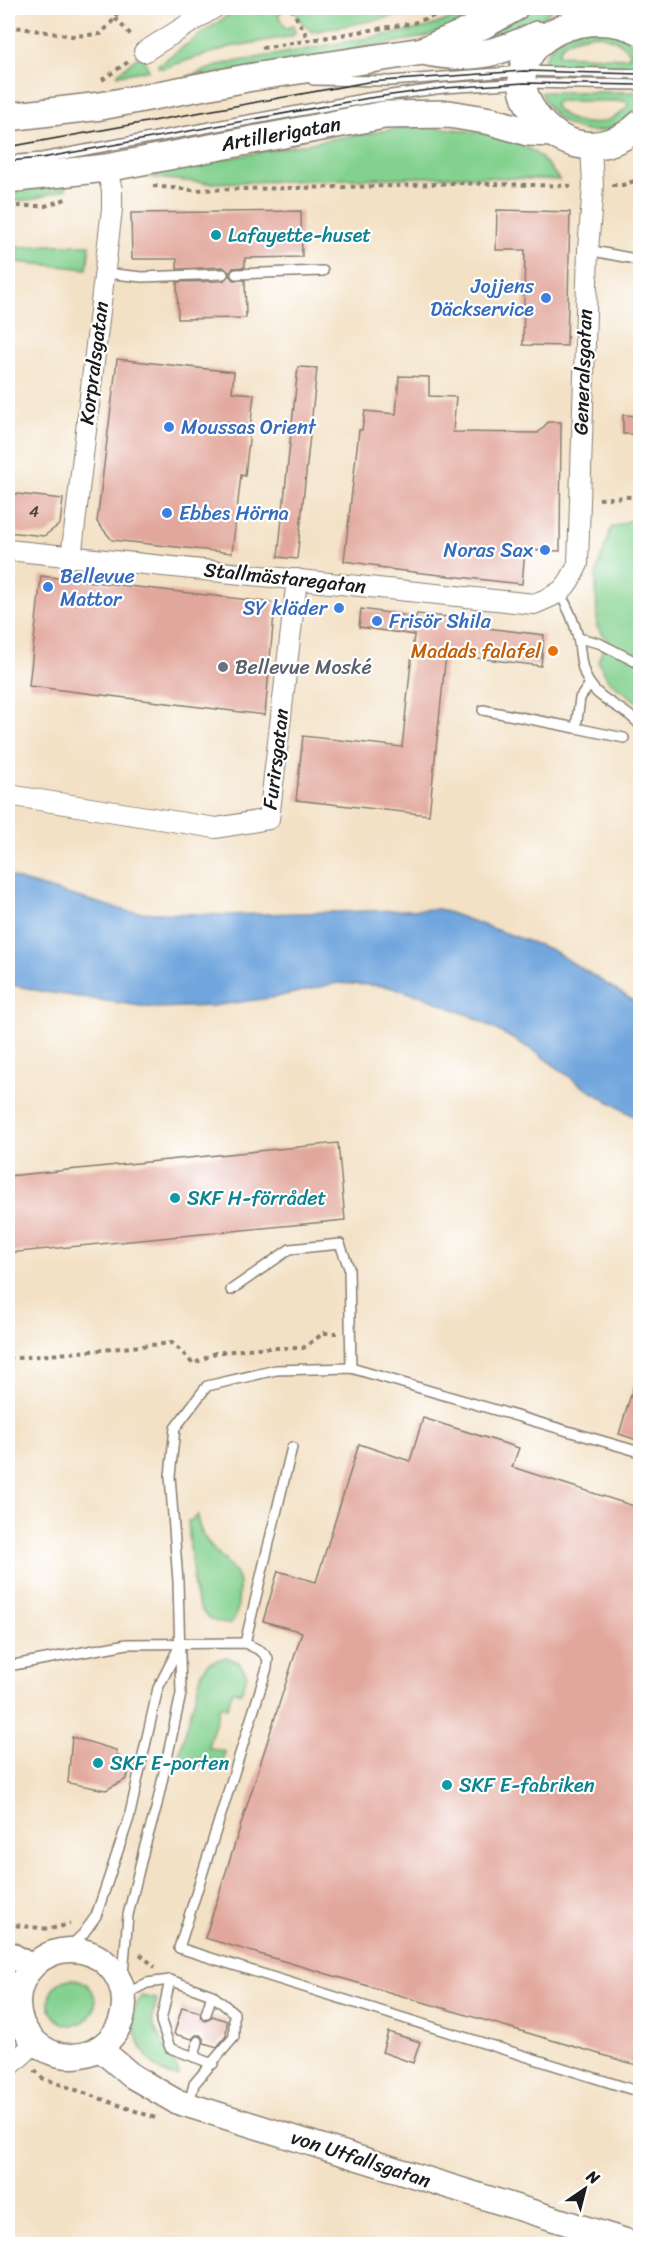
<svg xmlns="http://www.w3.org/2000/svg" width="648" height="2252" viewBox="0 0 648 2252" font-family="Sriracha,sans-serif">
	<rect width="100%" height="100%" fill="#fff"/>
	<filter id="ink" filterUnits="userSpaceOnUse"><feTurbulence type="fractalNoise" baseFrequency=".0167" numOctaves="2"/><feDisplacementMap in="SourceGraphic" scale="12" xChannelSelector="R" yChannelSelector="G"/><feConvolveMatrix kernelMatrix="1 2 1 2 8 2 1 2 1" color-interpolation-filters="sRGB"/></filter>
	<filter id="wash" filterUnits="userSpaceOnUse"><feTurbulence type="fractalNoise" baseFrequency=".008" numOctaves="4" result="noise"/><feDisplacementMap in="SourceGraphic" scale="24" xChannelSelector="R" yChannelSelector="G"/><feGaussianBlur stdDeviation="1.35" result="paint"/><feColorMatrix in="noise" values="0 0 0 0 0 0 0 0 0 0 0 0 0 0 0 0 0 1.4 0 .05"/><feComposite in="paint" operator="in"/></filter>
	<g filter="url(#wash)">
		<rect width="100%" height="100%" fill="#f3e1c5"/>
		<g fill="#83d18f" stroke="#507656" stroke-width="1.5" fill-rule="evenodd">
			<path d="M238 8H258L263 14 281 8 283 11 278 15 286 29 293 25 295 33 292 36 230 47 163 68 158 67V65Z"/>
			<path d="M293 8H438L312 32 301 22Z"/>
			<path d="M474 8H502L425 37 218 74 187 77 223 64 425 28 456 17Z"/>
			<path d="M528 8H553L535 25 493 45 472 41 508 22Z"/>
			<path d="M589 27C612 29 640 39 640 66L543 64C549 41 567 31 589 27ZM595 34C610 37 622 41 631 54L626 58 558 55C560 39 581 36 595 34Z"/>
			<path d="M141 55 149 70 118 75V73Z"/>
			<path d="M541 92H640C640 101 637 107 632 113 602 146 555 132 541 92ZM559 101H624L627 102 628 106C610 128 570 130 554 105Z"/>
			<path d="M417 126C452 129 505 131 534 152 545 160 552 170 559 180L460 176 208 183 144 177 152 172 343 137Z"/>
			<path d="M64 186 67 189 30 200 8 201V190Z"/>
			<path d="M53 245H90L87 269 8 261V248Z"/>
			<path d="M640 516V704L608 680 598 661 607 639 597 627 596 574 611 528Z"/>
			<path d="M198 1515C197 1547 234 1558 239 1583 240 1589 238 1596 238 1602 237 1611 237 1617 230 1624 194 1623 194 1591 192 1564 190 1549 189 1535 188 1521L194 1519Z"/>
			<path d="M226 1657 239 1662 247 1675 241 1693 233 1690 227 1708 220 1706 208 1747 225 1752 220 1771 178 1758 202 1672 209 1663Z"/>
			<circle cx="72" cy="2002" r="23"/>
			<path d="M141 1996 157 1999 152 2018 153 2025 178 2070 179 2076C154 2078 133 2040 133 2018 133 2010 137 2003 141 1996Z"/>
		</g>
		<path fill="#70a5dd" stroke="#46607c" stroke-width="1.5" d="M8 875 22 881 130 912 225 915 439 909 552 950 640 1005V1120L581 1085 533 1050 473 1017 422 996 385 986 337 983 277 997 212 1006 155 1008 45 992 8 984Z"/>
		<g id="blocks">
			<g fill="#e2a79c">
				<path d="M497 210 570 212 567 346 523 345 525 250H496Z"/>
				<path d="M301 211 302 257 245 258V267L233 268 230 273 223 267 177 269V259H132L131 213Z"/>
				<path d="M229 275 233 280H245L246 318 178 319 177 282 223 281Z"/>
				<path d="M117 359 234 372 232 392 254 394 245 476 241 475 232 553 112 540 97 522Z"/>
				<path d="M298 367 317 368 297 559 278 557Z"/>
				<path d="M399 376 429 377V396L456 397 453 432 538 433 548 422H561L560 551 525 550 522 584 378 568 379 566 344 561 359 430H362L365 411 396 414Z"/>
				<path d="M623 415 640 416V434H623Z"/>
				<path d="M8 493 63 499 60 524 44 536 8 532Z"/>
				<path d="M41 576 275 603 265 715 29 686Z"/>
				<path d="M361 609 416 617 417 614 470 619V626L544 635 541 666 446 654 429 815 296 800 303 736 402 747 414 635 359 627Z"/>
				<path d="M338 1143 345 1220 8 1253V1176Z"/>
				<path d="M636 1378H640V1441L619 1434Z"/>
				<path d="M423 1418 519 1448 512 1467 640 1508V2066L205 1938 302 1632 263 1621 278 1571 316 1582 359 1444 410 1461Z"/>
				<path d="M72 1737 116 1750V1753L128 1765V1775L125 1780 106 1790 68 1783Z"/>
				<path d="M182 2007 200 2012 201 2018 205 2021 210 2019 212 2016 227 2021 226 2036 217 2047 204 2043V2039L200 2035H196L192 2039 174 2034Z"/>
				<path d="M388 2032 420 2042 413 2063 382 2052Z"/>
			</g>
		</g>
	</g>
	<g filter="url(#ink)">
		<use href="#blocks" fill-opacity="0" stroke="#887e70" stroke-width="1.5"/>
		<g fill="none" stroke-linecap="round" stroke-linejoin="round">
			<defs>
				<g id="service">
					<path d="M313 80 390 81 524 71 640 74"/>
					<path d="M8 161 42 158 369 98 444 88 524 83 640 85"/>
					<path d="M588 250 640 260"/>
					<path d="M105 273 142 277 223 274"/>
					<path d="M236 274 323 271"/>
					<path d="M560 594C568 607 574 621 578 637 581 653 580 668 589 683 601 702 626 708 640 725"/>
					<path d="M578 638 599 643 640 664"/>
					<path d="M483 710 576 728 580 698 590 684"/>
					<path d="M576 728 624 738"/>
					<path d="M231 1290 290 1249 340 1244 349 1268 351 1368"/>
					<path d="M245 1643 292 1447"/>
					<path d="M8 1666 127 1644 245 1643 261 1651 268 1658 267 1668 179 1948 640 2092"/>
					<path d="M66 1950 83 1934 96 1916 129 1818 158 1688 179 1647"/>
					<path d="M170 1980 161 2021 170 2048 213 2064"/>
					<path d="M122 1987 128 1915 144 1849 156 1809 181 1694 178 1581 170 1476 175 1428 207 1386 276 1370 351 1368 640 1452"/>
					<path d="M124 1995 147 1983 170 1980 212 1995 234 2013V2037L194 2084 189 2104"/>
					<path d="M206 2014 212 1995"/>
					<path d="M194 2057 198 2041"/>
				</g>
				<g id="minor">
					<path d="M144 52 214 8"/>
					<path d="M8 550 534 604C561 593 566 591 578 564L588 250 593 186 591 145"/>
					<path d="M71 558 112 209V190L106 168"/>
					<path d="M8 795 216 828 269 819 297 579"/>
					<path d="M8 2068 36 2042"/>
				</g>
				<g id="tertiary">
					<circle cx="71" cy="2003" r="53"/>
					<path d="M8 1953 32 1967"/>
					<path d="M99 2048 132 2076 175 2101 635 2244"/>
				</g>
				<g id="secondary">
					<path d="M640 31C579 0 487 49 536 116 546 130 561 140 577 144 600 149 624 140 640 124"/>
					<path d="M423 51 483 25 514 8"/>
					<path d="M8 117 101 106 247 78 423 51C468 61 497 54 537 35"/>
					<path d="M8 179 106 168 384 115 449 114 491 121 528 132 554 133"/>
				</g>
			</defs>
			<use href="#service" stroke="#887e70" stroke-width="12"/>
			<use href="#minor" stroke="#887e70" stroke-width="22"/>
			<use href="#tertiary" stroke="#887e70" stroke-width="27"/>
			<use href="#secondary" stroke="#887e70" stroke-width="30"/>
			<g stroke="#887e70" stroke-width="4" stroke-dasharray="4.5 4.5" stroke-linecap="butt">
				<path d="M291 8 309 40"/>
				<path d="M115 18 132 36"/>
				<path d="M8 26 72 36 101 34 115 18 118 10 116 8"/>
				<path d="M262 48 413 23 443 13"/>
				<path d="M102 80 128 62"/>
				<path d="M612 185H623L640 179"/>
				<path d="M153 186 192 190 394 186 454 183 574 186"/>
				<path d="M8 206H45L66 199"/>
				<path d="M599 499 640 496"/>
				<path d="M8 1359 172 1343 181 1351 193 1364 215 1353 257 1348H303L324 1333H337"/>
				<path d="M10 1931 14 1925 50 1929 70 1924"/>
				<path d="M140 1954 155 1967"/>
				<path d="M35 2070 42 2078 158 2119"/>
			</g>
			<use href="#service" stroke="#fff" stroke-width="9"/>
			<use href="#minor" stroke="#fff" stroke-width="20"/>
			<use href="#tertiary" stroke="#fff" stroke-width="24"/>
			<use href="#secondary" stroke="#fff" stroke-width="27"/>
			<g stroke="#1c1c1c" stroke-width="1.5">
				<path d="M8 147 368 82 524 71 640 74"/>
				<path d="M8 161 42 158 369 98 444 88 524 83 640 85"/>
			</g>
		</g>
	</g>
	<g fill="#0f9aa8" stroke="#fff" stroke-width="2">
		<circle cx="216" cy="235" r="6"/>
		<circle cx="175" cy="1198" r="6"/>
		<circle cx="98" cy="1763" r="6"/>
		<circle cx="447" cy="1785" r="6"/>
	</g>
	<g fill="#3f7fe0" stroke="#fff" stroke-width="2">
		<circle cx="546" cy="298" r="6"/>
		<circle cx="169" cy="427" r="6"/>
		<circle cx="167" cy="513" r="6"/>
		<circle cx="545" cy="550" r="6"/>
		<circle cx="48" cy="587" r="6"/>
		<circle cx="339" cy="608" r="6"/>
		<circle cx="377" cy="621" r="6"/>
	</g>
	<circle fill="#e8710a" stroke="#fff" stroke-width="2" cx="553" cy="651" r="6"/>
	<circle fill="#6b7280" stroke="#fff" stroke-width="2" cx="223" cy="667" r="6"/>
	<g text-anchor="middle" dominant-baseline="central" stroke-width="4.5" stroke-linejoin="round" paint-order="stroke">
		<g font-size="16" fill="#4e3f3c">
			<text x="34" y="511">4</text>
		</g>
		<g font-size="20" fill="#1c1c1c" stroke="#fff">
			<text transform="translate(281 134) rotate(-10)">Artillerigatan</text>
			<text transform="translate(94 363) rotate(-83)">Korpralsgatan</text>
			<text transform="translate(583 372) rotate(-88)">Generalsgatan</text>
			<text transform="translate(285 578) rotate(6)">Stallmästaregatan</text>
			<text transform="translate(276 759) rotate(-83)">Furirsgatan</text>
			<text transform="translate(361 2159) rotate(18)">von Utfallsgatan</text>
		</g>
		<g font-size="20" fill="#0d838f" stroke="#fff" text-anchor="start">
			<text x="228" y="235">Lafayette-huset</text>
			<text x="187" y="1198">SKF H-förrådet</text>
			<text x="110" y="1763">SKF E-porten</text>
			<text x="459" y="1785">SKF E-fabriken</text>
		</g>
		<g font-size="20" fill="#366cbe" stroke="#fff" text-anchor="start">
			<text x="534" y="286" text-anchor="end">Jojjens<tspan x="534" dy="23">Däckservice</tspan></text>
			<text x="181" y="427">Moussas Orient</text>
			<text x="179" y="513">Ebbes Hörna</text>
			<text x="533" y="550" text-anchor="end">Noras Sax</text>
			<text x="60" y="576">Bellevue<tspan x="60" dy="23">Mattor</tspan></text>
			<text x="327" y="608" text-anchor="end">SY kläder</text>
			<text x="389" y="621">Frisör Shila</text>
		</g>
		<g font-size="20" fill="#c56008" stroke="#fff" text-anchor="end">
			<text x="541" y="651">Madads falafel</text>
		</g>
		<g font-size="20" fill="#5b616d" stroke="#fff" text-anchor="start">
			<text x="235" y="667">Bellevue Moské</text>
		</g>
	</g>
	<rect width="648" height="2252" fill="none" stroke="#fff" stroke-width="30"/>
	<g transform="translate(585 2189) rotate(35)" stroke="#ffffff" stroke-width="4.5" paint-order="stroke">
	<path d="M0-4.5L10 22L0 15L-10 22Z" fill="#1c1c1c"/>
	<text y="-9" font-size="16" font-weight="bold" text-anchor="middle" fill="#1c1c1c">N</text>
	</g>
</svg>
